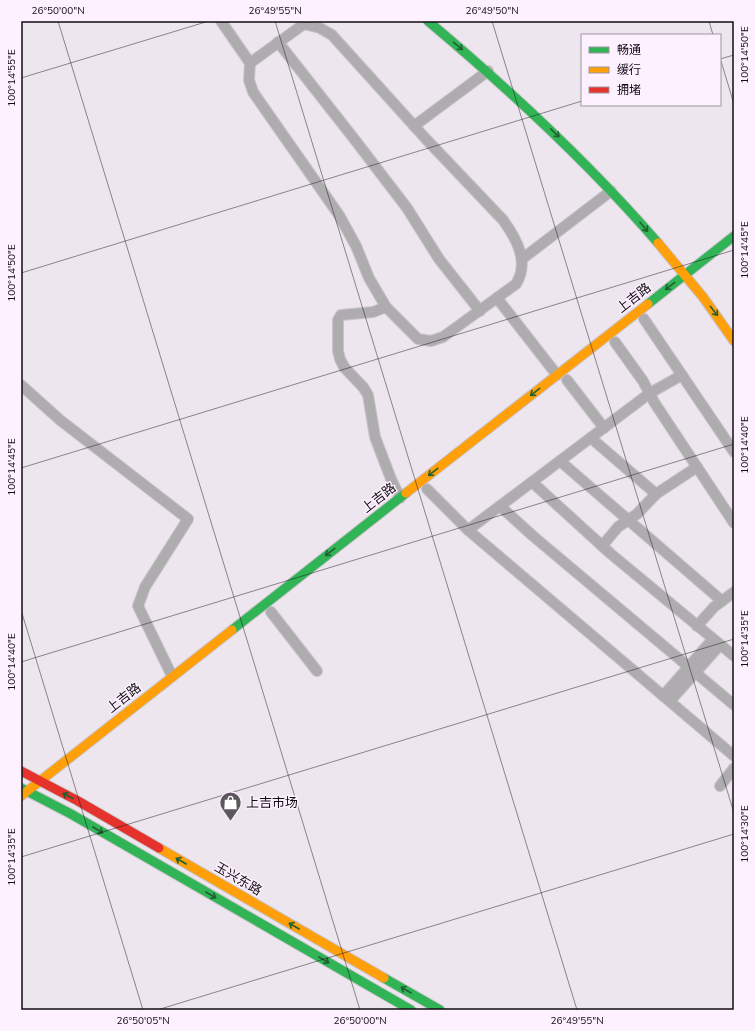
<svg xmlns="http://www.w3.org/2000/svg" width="755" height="1031" viewBox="0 0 755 1031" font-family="'Nunito Sans','Noto Sans SC',sans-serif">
	<rect width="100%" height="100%" fill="#ede6ee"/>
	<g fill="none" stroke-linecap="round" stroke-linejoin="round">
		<defs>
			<g id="street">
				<path d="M221 21 250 63 249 80 253 92 339 215 356 246 369 278 386 307 418 339 431 341 443 337 516 284C530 262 516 238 503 220L426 139 332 35 320 28 304 24 250 63"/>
				<path d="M278 42 355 140 407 208 439 259 480 311"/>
				<path d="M414 126 488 71"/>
				<path d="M522 259 611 191"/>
				<path d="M497 298 557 375"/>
				<path d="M386 307 373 312 341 315 338 320V351L340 359 344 367 363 387 368 395 375 437 391 479 400 498"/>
				<path d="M644 319 734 452"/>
				<path d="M615 342 643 381 654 402 734 523"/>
				<path d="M567 380 604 428"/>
				<path d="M21 385 60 420 188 519 145 587 138 606 172 676"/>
				<path d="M591 438 656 494"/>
				<path d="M560 461 722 601"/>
				<path d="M532 482 611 554 734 656"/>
				<path d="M427 489 468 530 734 756"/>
				<path d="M500 506 533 536 734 705"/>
				<path d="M468 530 650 393 682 375"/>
				<path d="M602 546 618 527 637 514 656 494 697 467"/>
				<path d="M271 612 317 671"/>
				<path d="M697 626 714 607 734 592"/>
				<path d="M663 696 713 639"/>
				<path d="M670 701 720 645"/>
				<path d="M720 786 734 768"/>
			</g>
			<g id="fast">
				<path d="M428 21C510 90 588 162 658 243"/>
				<path d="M648 304 734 236"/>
				<path d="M232 630 406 493"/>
				<path d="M21 788 71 814 411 1010"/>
				<path d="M384 978 440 1010"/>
			</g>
			<g id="slow">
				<path d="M658 243 703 297 734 341"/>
				<path d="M406 493 648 304"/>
				<path d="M21 796 232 630"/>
				<path d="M159 848 384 978"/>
			</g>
			<path id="jam" d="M21 771 78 801 159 848"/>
		</defs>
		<use href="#street" stroke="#c9c4ca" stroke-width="12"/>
		<use href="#fast" stroke="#c9c4ca" stroke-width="11"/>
		<use href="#slow" stroke="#c9c4ca" stroke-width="11"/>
		<use href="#jam" stroke="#c9c4ca" stroke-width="11"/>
		<use href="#street" stroke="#afacb0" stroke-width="10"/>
		<use href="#fast" stroke="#30b455" stroke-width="9"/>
		<use href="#slow" stroke="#ff9f0a" stroke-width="9"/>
		<use href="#jam" stroke="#e5322d" stroke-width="9"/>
	</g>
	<defs><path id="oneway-shaft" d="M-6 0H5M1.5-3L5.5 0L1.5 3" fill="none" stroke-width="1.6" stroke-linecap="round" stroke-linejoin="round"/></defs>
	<g stroke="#206033">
		<use href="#oneway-shaft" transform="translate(458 46) rotate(39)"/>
		<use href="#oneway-shaft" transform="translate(555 133) rotate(44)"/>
		<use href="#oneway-shaft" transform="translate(644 227) rotate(49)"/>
		<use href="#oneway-shaft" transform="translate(670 286) rotate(142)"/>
		<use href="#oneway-shaft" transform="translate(714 311) rotate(52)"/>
		<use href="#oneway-shaft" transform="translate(535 392) rotate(142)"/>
		<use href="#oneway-shaft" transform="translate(433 472) rotate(142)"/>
		<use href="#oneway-shaft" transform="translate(330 552) rotate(142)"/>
		<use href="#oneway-shaft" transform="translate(68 796) rotate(-153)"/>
		<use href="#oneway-shaft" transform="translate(98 830) rotate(30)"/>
		<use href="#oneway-shaft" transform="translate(181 861) rotate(-150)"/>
		<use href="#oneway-shaft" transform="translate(211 895) rotate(30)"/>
		<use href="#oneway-shaft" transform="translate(294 926) rotate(-150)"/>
		<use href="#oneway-shaft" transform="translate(324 960) rotate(30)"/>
		<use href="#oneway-shaft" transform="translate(406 990) rotate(-150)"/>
	</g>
	<path fill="none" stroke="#100c11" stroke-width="1" stroke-opacity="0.45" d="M58 21 360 1010M275 21 577 1010M492 21 734 813M709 21 713 35M720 58 734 104M720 59 734 55M21 78 209 21M21 273 582 101M21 468 734 250M21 610 143 1010M21 662 734 444M21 857 734 639M157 1010 734 834"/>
	<defs>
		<symbol id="shop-pin" viewBox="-11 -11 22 30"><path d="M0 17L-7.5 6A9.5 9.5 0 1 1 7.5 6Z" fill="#5d585e" stroke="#fdf0ff"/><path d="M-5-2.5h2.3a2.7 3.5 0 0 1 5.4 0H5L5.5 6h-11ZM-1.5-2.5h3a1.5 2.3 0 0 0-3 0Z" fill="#fff"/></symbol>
	</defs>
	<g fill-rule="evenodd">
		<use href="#shop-pin" x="218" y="790" width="25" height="34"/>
	</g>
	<g text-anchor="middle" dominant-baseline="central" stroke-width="3" stroke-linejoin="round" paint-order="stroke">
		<g font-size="13" fill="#100c11" stroke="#fdf0ff">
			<text transform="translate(634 298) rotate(-38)">上吉路</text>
			<text transform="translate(379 498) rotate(-38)">上吉路</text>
			<text transform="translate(124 698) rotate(-38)">上吉路</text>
			<text transform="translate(238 879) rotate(30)">玉兴东路</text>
		</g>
		<g font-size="13" fill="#100c11" stroke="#fdf0ff" text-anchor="start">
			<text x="246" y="803">上吉市场</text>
		</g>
	</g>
	<rect width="755" height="1031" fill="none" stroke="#fdf0ff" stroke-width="44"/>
	<rect x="581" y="34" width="140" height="72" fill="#fdf0ff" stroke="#9e95a0"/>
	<rect x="589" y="47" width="20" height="6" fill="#30b455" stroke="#9e95a0"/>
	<text x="617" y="54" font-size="12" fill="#100c11">畅通</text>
	<rect x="589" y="67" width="20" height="6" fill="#ff9f0a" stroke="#9e95a0"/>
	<text x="617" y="74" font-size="12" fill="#100c11">缓行</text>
	<rect x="589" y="87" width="20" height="6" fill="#e5322d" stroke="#9e95a0"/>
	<text x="617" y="94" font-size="12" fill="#100c11">拥堵</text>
	<rect x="22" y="22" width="711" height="987" fill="none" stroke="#100c11" stroke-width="1.5"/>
	<g font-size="10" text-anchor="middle" fill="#100c11">
		<text x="58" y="14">26°50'00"N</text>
		<text x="275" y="14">26°49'55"N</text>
		<text x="492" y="14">26°49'50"N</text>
		<text transform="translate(744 55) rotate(-90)" y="4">100°14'50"E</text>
		<text transform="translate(11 78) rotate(-90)" y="4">100°14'55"E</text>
		<text transform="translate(744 250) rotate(-90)" y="4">100°14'45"E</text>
		<text transform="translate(11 273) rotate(-90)" y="4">100°14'50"E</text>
		<text transform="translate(744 445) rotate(-90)" y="4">100°14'40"E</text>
		<text transform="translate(11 467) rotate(-90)" y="4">100°14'45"E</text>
		<text transform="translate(744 639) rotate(-90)" y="4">100°14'35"E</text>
		<text transform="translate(11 662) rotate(-90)" y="4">100°14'40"E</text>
		<text transform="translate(744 834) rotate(-90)" y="4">100°14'30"E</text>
		<text transform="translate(11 857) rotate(-90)" y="4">100°14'35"E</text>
		<text x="143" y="1024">26°50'05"N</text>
		<text x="360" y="1024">26°50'00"N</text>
		<text x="577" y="1024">26°49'55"N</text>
	</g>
</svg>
